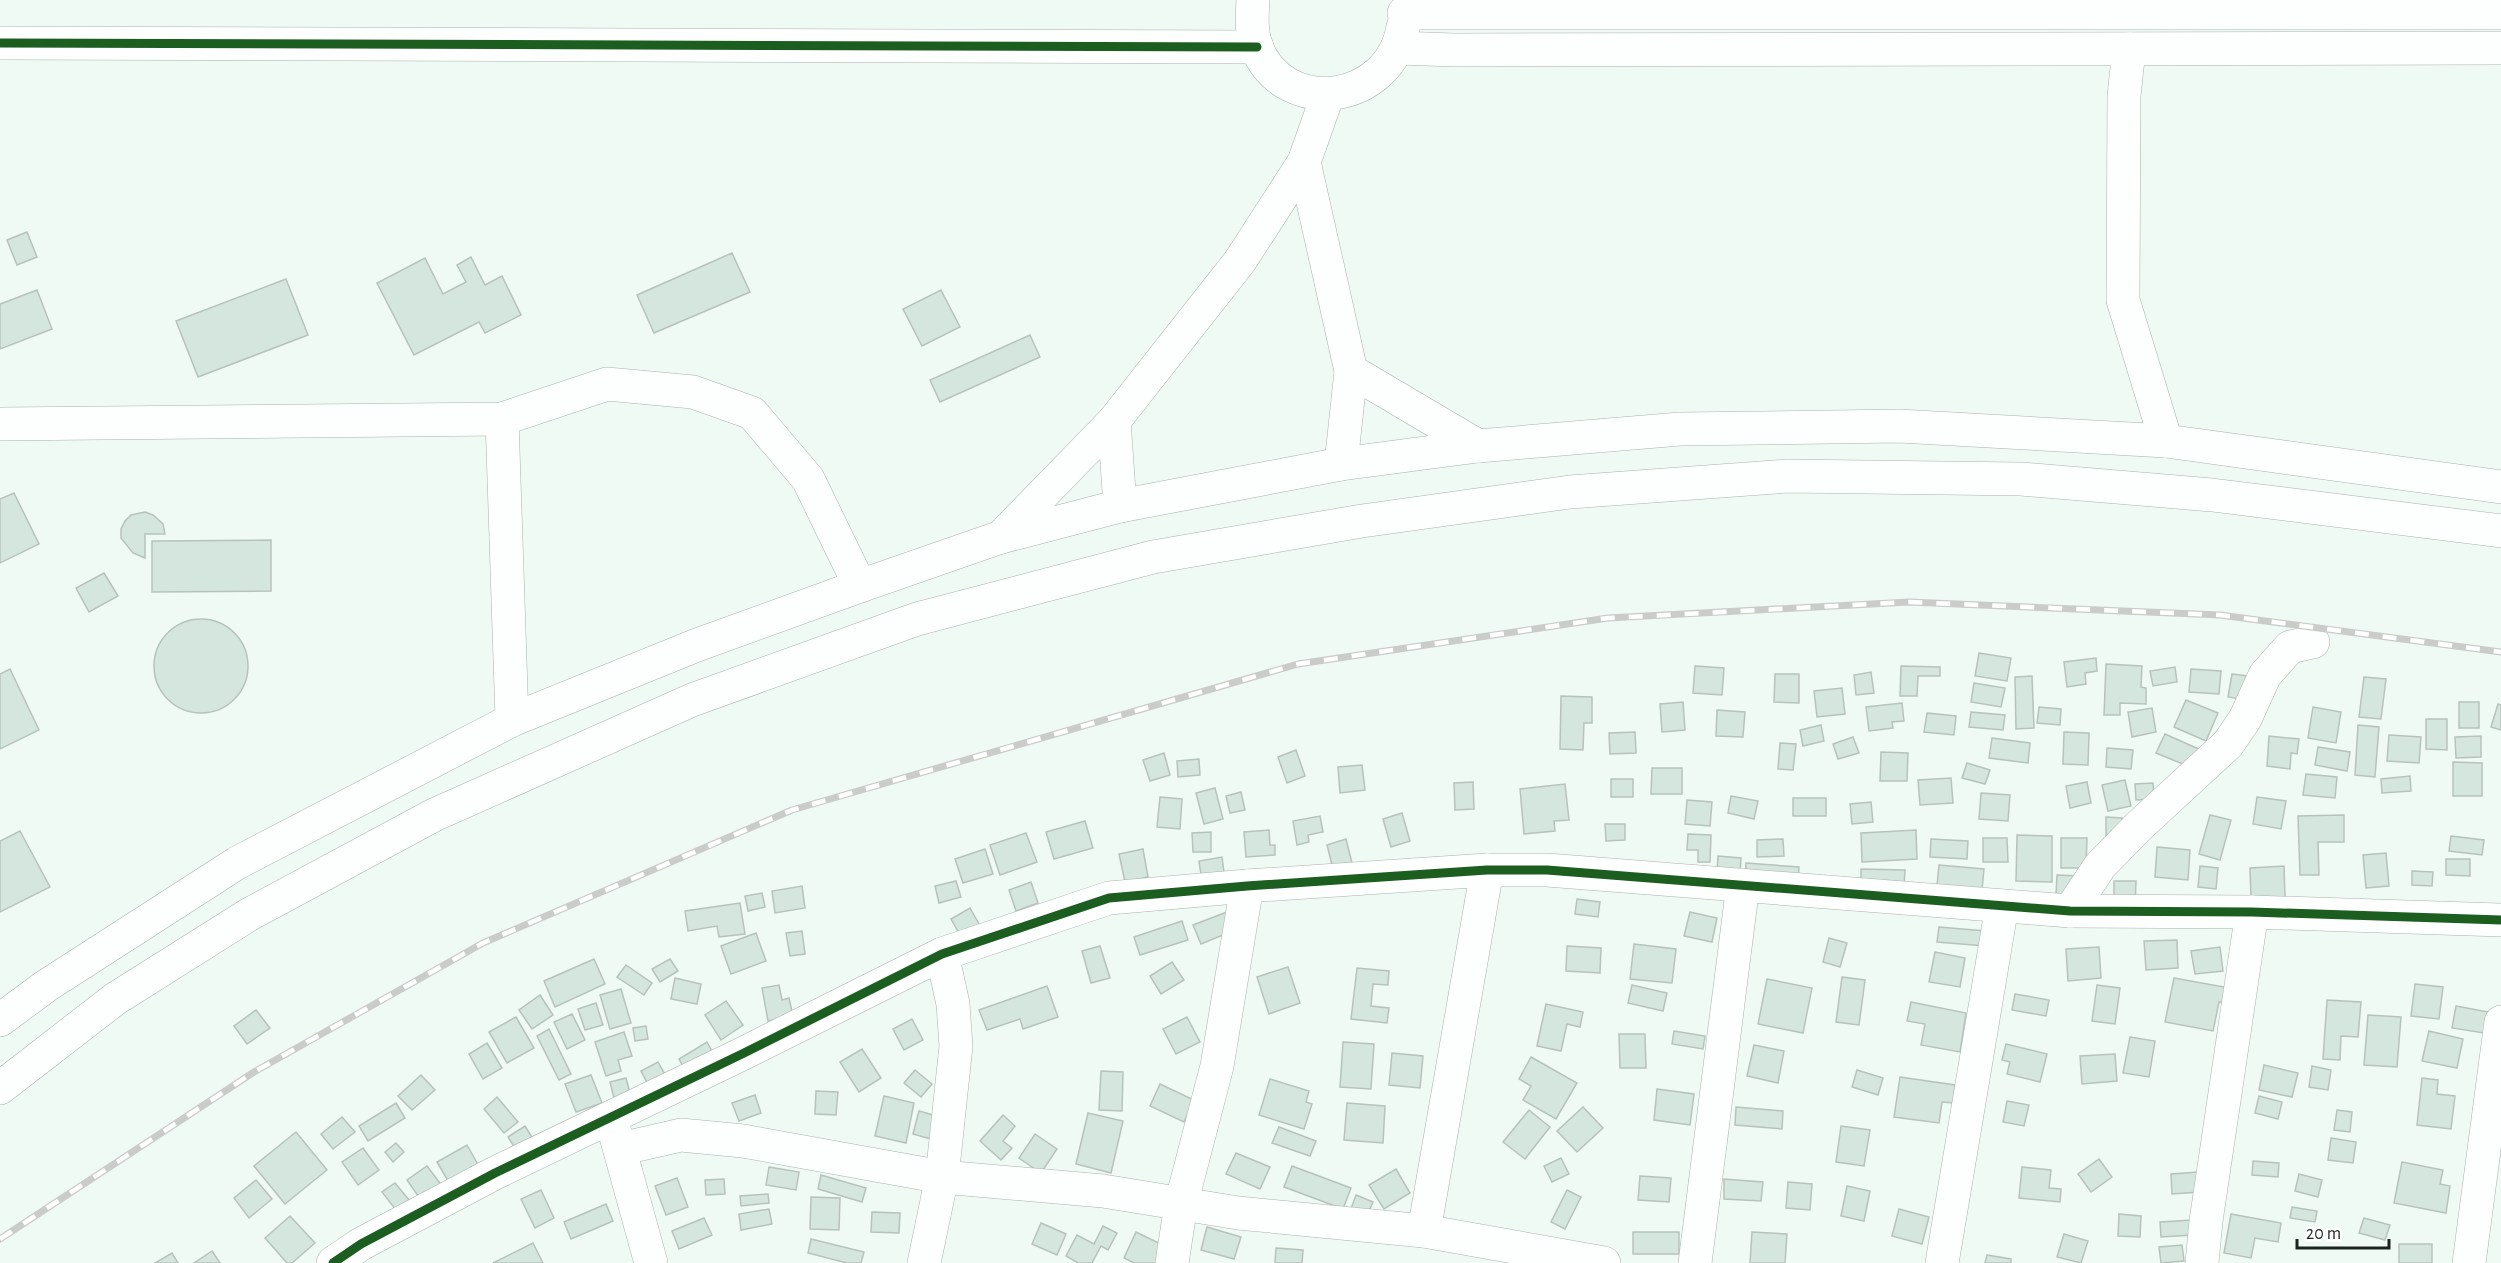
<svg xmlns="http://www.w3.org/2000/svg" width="2501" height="1263" viewBox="0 0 2501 1263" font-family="'Alegreya Sans',sans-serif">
	<rect width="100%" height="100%" fill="#f0faf5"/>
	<g fill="#d4e6dd" stroke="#b8c2bd" stroke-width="1.5">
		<path d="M27 232 37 257 17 265 7 240Z"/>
		<path d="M732 253 750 292 654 333 637 295Z"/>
		<path d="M471 257 485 285 502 276 521 315 485 333 479 322 414 355 377 283 425 258 443 294 466 282 457 265Z"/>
		<path d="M286 279 308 335 198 377 176 321Z"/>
		<path d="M37 290 52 329 0 349V304Z"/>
		<path d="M941 290 960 327 922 346 903 309Z"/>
		<path d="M1030 335 1040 357 940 402 930 380Z"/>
		<path d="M14 493 39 544 0 563V499Z"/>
		<path d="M145 512 153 515 163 524 165 534H145V558L133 553 121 538V529L125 521 131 515Z"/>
		<path d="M271 540V591L152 592V541Z"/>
		<path d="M104 573 118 596 89 612 76 588Z"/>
		<circle cx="201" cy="666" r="47"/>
		<path d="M1979 653 2011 658 2007 681 1975 676Z"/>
		<path d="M2096 658 2097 671 2085 673 2086 684 2067 687 2064 662Z"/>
		<path d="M2106 664 2142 666 2141 687 2146 688V704L2120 703V715H2104Z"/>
		<path d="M1695 666 1724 668 1722 695 1693 693Z"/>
		<path d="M1901 666 1940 667V676H1918L1917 696H1900Z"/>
		<path d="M2175 667 2177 682 2153 686 2150 671Z"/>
		<path d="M10 669 39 730 0 749V674Z"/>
		<path d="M2191 669 2221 671 2219 694 2189 692Z"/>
		<path d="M1871 672 1874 693 1856 695 1854 675Z"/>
		<path d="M1775 674H1799V703L1774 702Z"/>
		<path d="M2232 674 2256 677 2252 701 2228 697Z"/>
		<path d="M2032 676 2034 728 2016 729 2015 677Z"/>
		<path d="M2364 677 2386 679 2381 719 2359 717Z"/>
		<path d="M1974 683 2005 688 2001 707 1971 702Z"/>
		<path d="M1842 688 1845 714 1817 717 1814 691Z"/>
		<path d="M1561 696 1592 697V723H1584L1583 750 1560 749Z"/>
		<path d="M2186 700 2218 713 2206 741 2174 727Z"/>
		<path d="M1683 702 1685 730 1662 732 1660 704Z"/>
		<rect x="2459" y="702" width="20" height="26"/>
		<path d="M1902 703 1904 721 1892 722 1893 728 1869 731 1866 707Z"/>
		<path d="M2498 704 2501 705V730L2491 727Z"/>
		<path d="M2039 707 2061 709 2060 725 2037 723Z"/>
		<path d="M2313 707 2341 712 2336 743 2308 738Z"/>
		<path d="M2152 708 2156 732 2132 737 2128 712Z"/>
		<path d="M1717 710 1745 712 1743 737 1716 736Z"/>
		<path d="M1971 712 2005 715 2003 730 1969 727Z"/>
		<path d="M1927 713 1956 716 1954 735 1924 732Z"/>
		<path d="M2426 719H2447V750L2426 749Z"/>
		<path d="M1821 725 1824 741 1803 746 1800 730Z"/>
		<path d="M2358 725 2379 727 2375 777 2355 775Z"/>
		<path d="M1635 732 1636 753 1610 754 1609 733Z"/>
		<path d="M2064 732 2089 733 2088 765 2063 764Z"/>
		<path d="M2165 734 2203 751 2195 769 2156 753Z"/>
		<path d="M2389 735 2421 737 2419 763 2387 761Z"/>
		<path d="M2269 736 2299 739 2297 754 2291 753 2290 769 2267 766Z"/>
		<path d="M2481 736V757L2456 758 2455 737Z"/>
		<path d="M1853 737 1859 753 1838 759 1833 744Z"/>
		<path d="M1992 738 2030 743 2028 763 1989 758Z"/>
		<path d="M1780 743 1796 744 1793 770 1778 769Z"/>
		<path d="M2318 747 2350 752 2347 771 2315 765Z"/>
		<path d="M2107 748 2133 750 2131 769 2106 767Z"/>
		<path d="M1296 750 1305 776 1287 783 1278 757Z"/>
		<path d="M1881 752 1908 753 1907 781H1880Z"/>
		<path d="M1164 753 1170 775 1150 781 1143 760Z"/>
		<path d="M1199 759 1200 775 1178 777 1177 761Z"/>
		<path d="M2453 762 2482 763V796H2453Z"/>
		<path d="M1967 763 1990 770 1985 784 1962 778Z"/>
		<path d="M1362 765 1365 790 1340 793 1338 767Z"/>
		<path d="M1652 768H1682V794H1651Z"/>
		<path d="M2306 774 2337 777 2335 798 2303 795Z"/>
		<path d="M2410 776 2411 791 2382 793 2381 779Z"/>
		<path d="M1951 778 1953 803 1920 805 1918 780Z"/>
		<rect x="1611" y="779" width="22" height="18"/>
		<path d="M2125 780 2131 806 2108 811 2102 785Z"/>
		<path d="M1473 782 1474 809 1455 810 1454 783Z"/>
		<path d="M2087 782 2091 803 2070 808 2066 786Z"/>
		<path d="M2153 783 2154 799 2136 800 2135 784Z"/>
		<path d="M1565 784 1569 820 1554 821 1555 831 1524 834 1520 789Z"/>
		<path d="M1215 788 1223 819 1204 824 1196 793Z"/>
		<path d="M1241 792 1245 810 1230 813 1226 796Z"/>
		<path d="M1981 793 2010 795 2008 821 1979 819Z"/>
		<path d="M1731 796 1758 801 1754 819 1728 813Z"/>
		<path d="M1160 797 1182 799 1180 829 1157 827Z"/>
		<path d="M2257 797 2286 801 2281 829 2253 824Z"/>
		<rect x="1793" y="798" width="33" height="18"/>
		<path d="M1687 800 1712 802 1710 826 1685 824Z"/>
		<path d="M1871 802 1873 822 1852 824 1850 804Z"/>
		<path d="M1402 813 1410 841 1391 847 1383 819Z"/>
		<path d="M2210 815 2231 820 2220 860 2199 854Z"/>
		<path d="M2344 815V842H2318L2319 875H2300L2298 816Z"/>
		<path d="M1320 816 1323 832 1308 835 1309 842 1297 845 1293 821Z"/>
		<path d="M2106 817 2122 818 2121 837 2106 836Z"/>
		<path d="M1085 821 1093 848 1054 859 1046 832Z"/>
		<path d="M1605 824H1625V840L1606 841Z"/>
		<path d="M1269 830 1270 845H1275V855L1246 857 1244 832Z"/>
		<path d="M1916 830 1917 859 1862 862 1861 833Z"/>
		<path d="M20 831 50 887 0 912V841Z"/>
		<path d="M1211 832V852H1193L1192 833Z"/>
		<path d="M1026 833 1037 862 1000 875 990 845Z"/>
		<path d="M1688 834 1711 835 1710 862H1698V850H1687Z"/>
		<path d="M2017 835 2052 836V882L2016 881Z"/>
		<path d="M2451 836 2484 840 2482 855 2449 851Z"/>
		<path d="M1983 838H2007L2008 862H1983Z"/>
		<path d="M2061 838H2087L2086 868H2061Z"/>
		<path d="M1346 839 1352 863 1333 869 1327 845Z"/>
		<path d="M1783 839 1784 856 1757 857V840Z"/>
		<path d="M1931 839 1968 841 1967 859 1930 857Z"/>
		<path d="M2157 847 2190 850 2188 880 2155 877Z"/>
		<path d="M985 849 993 874 963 883 955 859Z"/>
		<path d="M1143 849 1148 877 1125 882 1119 854Z"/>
		<path d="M2386 853 2389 886 2366 888 2363 855Z"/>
		<path d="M1718 856 1741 858 1740 874 1717 872Z"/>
		<path d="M1222 857 1224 872 1201 875 1199 861Z"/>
		<path d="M2446 859H2470V876L2446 875Z"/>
		<path d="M1746 863 1799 867 1798 883 1745 879Z"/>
		<path d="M1939 865 1984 869 1982 890 1937 886Z"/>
		<path d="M2200 866 2218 868 2216 889 2198 887Z"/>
		<path d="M2284 866 2285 897 2251 898 2250 868Z"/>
		<path d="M1861 869 1905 870 1904 887 1861 885Z"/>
		<path d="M2412 871 2433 872 2432 886 2412 885Z"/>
		<path d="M2057 875 2081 876 2074 895 2056 894Z"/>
		<path d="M956 881 961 897 939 903 935 886Z"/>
		<path d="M2114 881H2136L2135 909H2114Z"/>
		<path d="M1031 882 1038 903 1016 911 1009 890Z"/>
		<path d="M802 886 805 908 775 913 772 891Z"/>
		<path d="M762 893 765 907 748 911 745 896Z"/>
		<path d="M1577 899 1600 902 1598 917 1575 914Z"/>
		<path d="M740 903 745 934 719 937 717 926 688 931 685 911Z"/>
		<path d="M970 908 983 931 964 942 951 919Z"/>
		<path d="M1227 912 1235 930 1201 944 1193 925Z"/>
		<path d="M1690 912 1717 918 1712 942 1684 936Z"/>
		<path d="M1182 921 1188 940 1140 955 1134 937Z"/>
		<path d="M1939 927 1986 931 1985 946 1937 942Z"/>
		<path d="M802 931 805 954 790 956 786 933Z"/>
		<path d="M756 933 766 961 731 974 721 946Z"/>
		<path d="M1829 938 1847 943 1840 967 1823 962Z"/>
		<path d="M2177 940 2178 968 2146 970 2144 941Z"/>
		<path d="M1634 944 1676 949 1672 983 1630 979Z"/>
		<path d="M1100 946 1110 978 1091 983 1082 951Z"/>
		<path d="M1567 946 1601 948 1600 973 1566 971Z"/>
		<path d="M2099 947 2101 978 2068 981 2066 949Z"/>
		<path d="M2220 947 2223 971 2195 974 2191 951Z"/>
		<path d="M1935 952 1965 958 1960 987 1929 982Z"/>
		<path d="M594 959 605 984 555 1007 544 981Z"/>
		<path d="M670 959 678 971 660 982 652 969Z"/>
		<path d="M1172 962 1184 980 1161 994 1150 976Z"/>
		<path d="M626 965 652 983 644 995 617 977Z"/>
		<path d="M1288 967 1300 1003 1269 1014 1257 977Z"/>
		<path d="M1357 968 1389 971 1388 985 1373 984 1371 1006 1389 1008 1387 1023 1351 1019Z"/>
		<path d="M1842 977 1865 980 1859 1025 1836 1022Z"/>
		<path d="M675 978 701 984 697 1004 671 999Z"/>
		<path d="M2174 978 2230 988 2227 1004 2219 1002 2213 1031 2165 1022Z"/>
		<path d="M1767 979 1812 988 1803 1033 1758 1024Z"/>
		<path d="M2415 984 2443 987 2439 1019 2411 1016Z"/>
		<path d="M779 985 782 1000 789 998 793 1016 768 1021 762 988Z"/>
		<path d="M1632 985 1667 993 1663 1011 1628 1003Z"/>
		<path d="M2097 985 2120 988 2115 1024 2092 1021Z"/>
		<path d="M1047 986 1058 1017 1023 1029 1020 1019 987 1030 979 1010Z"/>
		<path d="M621 989 631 1023 610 1029 600 995Z"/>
		<path d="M2015 994 2049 1000 2046 1016 2012 1010Z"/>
		<path d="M540 995 553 1015 532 1029 519 1010Z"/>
		<path d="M2327 1000 2361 1002 2358 1037 2341 1036 2340 1060 2323 1059Z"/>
		<path d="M726 1001 743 1025 721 1040 705 1015Z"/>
		<path d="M1911 1002 1966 1013 1960 1052 1921 1045 1925 1024 1907 1021Z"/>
		<path d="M596 1003 603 1025 585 1030 578 1009Z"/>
		<path d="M1546 1004 1583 1012 1580 1027 1567 1024 1561 1051 1537 1046Z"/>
		<path d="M2456 1006 2494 1013 2490 1034 2452 1028Z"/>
		<path d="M256 1010 270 1028 247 1044 234 1026Z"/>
		<path d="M572 1014 585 1040 567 1049 554 1022Z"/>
		<path d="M2368 1015 2401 1017 2397 1067 2364 1065Z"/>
		<path d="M516 1017 534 1048 507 1063 489 1032Z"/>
		<path d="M1187 1017 1200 1042 1176 1054 1163 1029Z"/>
		<path d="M912 1019 923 1040 904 1050 893 1029Z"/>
		<path d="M646 1026 648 1039 635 1041 633 1028Z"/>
		<path d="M549 1029 571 1074 559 1080 537 1036Z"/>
		<path d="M1674 1031 1705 1036 1703 1049 1672 1044Z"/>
		<path d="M2429 1031 2463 1039 2457 1068 2422 1061Z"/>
		<path d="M624 1032 632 1056 618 1060 621 1071 606 1076 595 1042Z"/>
		<path d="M1619 1034H1645L1646 1068H1620Z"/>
		<path d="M2130 1037 2155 1041 2149 1077 2123 1073Z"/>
		<path d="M707 1042 717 1060 689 1077 679 1059Z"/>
		<path d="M1343 1042 1374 1044 1371 1089 1340 1087Z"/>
		<path d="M487 1043 502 1068 483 1079 469 1054Z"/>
		<path d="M2006 1044 2047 1054 2040 1082 2007 1074 2010 1062 2002 1060Z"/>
		<path d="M1754 1045 1784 1051 1778 1083 1747 1076Z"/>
		<path d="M862 1049 881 1078 859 1092 840 1062Z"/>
		<path d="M1392 1053 1423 1056 1420 1088 1389 1085Z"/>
		<path d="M2115 1054 2117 1081 2082 1084 2080 1056Z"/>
		<path d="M1531 1057 1577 1083 1556 1119 1523 1100 1531 1086 1519 1079Z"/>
		<path d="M658 1062 670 1083 652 1092 641 1071Z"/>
		<path d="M2264 1065 2298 1073 2292 1097 2259 1090Z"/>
		<path d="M2312 1066 2331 1070 2328 1090 2309 1087Z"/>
		<path d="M915 1070 932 1084 921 1097 904 1083Z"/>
		<path d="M1857 1070 1883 1078 1878 1095 1852 1087Z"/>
		<path d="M1101 1071 1123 1072 1122 1111 1099 1110Z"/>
		<path d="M421 1075 435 1090 412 1110 398 1096Z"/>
		<path d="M591 1075 602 1103 576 1112 565 1084Z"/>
		<path d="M1900 1077 1955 1085 1953 1103 1942 1102 1939 1123 1894 1117Z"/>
		<path d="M626 1078 631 1097 615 1102 610 1082Z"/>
		<path d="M2422 1078 2438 1080 2437 1094 2455 1096 2451 1129 2417 1125Z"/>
		<path d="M1270 1079 1309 1091 1306 1102 1312 1104 1304 1129 1259 1115Z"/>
		<path d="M1160 1084 1194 1100 1184 1122 1150 1106Z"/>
		<path d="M1657 1089 1694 1094 1690 1125 1654 1120Z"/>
		<path d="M816 1091 838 1092 836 1115 815 1114Z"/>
		<path d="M755 1095 761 1113 739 1121 732 1103Z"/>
		<path d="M884 1096 914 1103 906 1143 875 1136Z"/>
		<path d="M2259 1096 2282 1102 2278 1119 2255 1113Z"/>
		<path d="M497 1097 518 1122 504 1133 484 1109Z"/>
		<path d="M2007 1101 2029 1105 2024 1126 2003 1122Z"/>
		<path d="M396 1103 405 1118 368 1141 359 1126Z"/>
		<path d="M1347 1103 1385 1106 1383 1143 1344 1140Z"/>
		<path d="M1583 1107 1603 1128 1577 1152 1557 1131Z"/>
		<path d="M1736 1107 1783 1111 1782 1129 1735 1125Z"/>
		<path d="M1529 1110 1550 1127 1525 1159 1503 1142Z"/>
		<path d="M2337 1110 2352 1112 2350 1132 2334 1130Z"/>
		<path d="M919 1111 944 1118 938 1141 913 1134Z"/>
		<path d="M1088 1113 1123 1121 1111 1173 1076 1164Z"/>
		<path d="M1003 1115 1015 1126 1003 1141 1012 1148 1001 1160 980 1141Z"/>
		<path d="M342 1117 355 1132 333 1149 321 1134Z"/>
		<path d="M525 1126 538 1147 522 1159 508 1137Z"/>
		<path d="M1841 1126 1870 1130 1864 1166 1836 1162Z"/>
		<path d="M1279 1127 1316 1141 1310 1156 1272 1143Z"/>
		<path d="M296 1132 327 1170 285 1204 254 1166Z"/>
		<path d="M1035 1134 1057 1149 1041 1173 1019 1158Z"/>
		<path d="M2331 1138 2356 1142 2353 1163 2328 1160Z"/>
		<path d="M396 1143 404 1152 393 1162 385 1152Z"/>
		<path d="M467 1145 481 1170 451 1186 437 1162Z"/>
		<path d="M363 1148 379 1170 358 1185 342 1162Z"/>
		<path d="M1236 1153 1270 1167 1260 1189 1226 1174Z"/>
		<path d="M1561 1158 1569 1174 1552 1182 1544 1166Z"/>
		<path d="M2099 1159 2112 1177 2091 1192 2078 1174Z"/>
		<path d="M2253 1161 2279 1163 2278 1177 2252 1175Z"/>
		<path d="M2402 1162 2443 1170 2440 1184 2450 1186 2446 1213 2394 1203Z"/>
		<path d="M427 1166 446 1191 425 1206 407 1180Z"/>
		<path d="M1292 1166 1351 1188 1343 1209 1284 1187Z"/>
		<path d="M769 1167 799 1172 796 1190 766 1185Z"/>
		<path d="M2022 1167 2051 1170 2049 1188 2061 1189 2060 1202 2019 1198Z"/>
		<path d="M1396 1169 1410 1193 1384 1209 1369 1185Z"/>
		<path d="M2198 1172 2200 1192 2172 1194 2171 1174Z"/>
		<path d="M2299 1174 2322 1180 2318 1197 2295 1191Z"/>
		<path d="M821 1175 866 1188 862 1202 818 1189Z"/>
		<path d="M1640 1176 1671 1178 1669 1202 1638 1200Z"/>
		<path d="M677 1178 688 1207 666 1215 655 1186Z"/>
		<path d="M724 1179 725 1194 706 1195 705 1180Z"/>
		<path d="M1724 1179 1763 1182 1761 1201 1724 1199Z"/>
		<path d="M256 1180 272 1199 249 1218 234 1198Z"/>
		<path d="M1788 1182 1812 1184 1810 1210 1786 1208Z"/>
		<path d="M395 1183 409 1200 396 1210 382 1192Z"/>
		<path d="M1847 1186 1870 1191 1864 1221 1841 1216Z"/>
		<path d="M541 1190 554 1218 535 1228 521 1199Z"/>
		<path d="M1567 1190 1581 1197 1565 1229 1551 1222Z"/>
		<path d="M768 1194 769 1203 741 1206 740 1196Z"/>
		<path d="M1356 1195 1373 1202 1365 1221 1349 1214Z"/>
		<path d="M811 1197 840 1198 839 1230 810 1229Z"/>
		<path d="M606 1204 613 1221 571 1239 564 1222Z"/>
		<path d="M2292 1207 2317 1211 2315 1222 2290 1218Z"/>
		<path d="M769 1209 772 1224 741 1230 739 1214Z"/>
		<path d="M1899 1209 1929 1217 1922 1244 1892 1236Z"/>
		<path d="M872 1212 900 1213 899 1233 871 1232Z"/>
		<path d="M2119 1214 2141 1216 2140 1237 2118 1236Z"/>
		<path d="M2231 1214 2281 1223 2278 1242 2255 1238 2251 1258 2224 1253Z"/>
		<path d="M290 1216 315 1243 292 1263H287L265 1238Z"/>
		<path d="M704 1218 712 1235 679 1249 672 1231Z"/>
		<path d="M2364 1218 2390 1225 2385 1240 2359 1233Z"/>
		<path d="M2192 1220 2193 1235 2161 1237 2160 1222Z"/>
		<path d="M1041 1223 1066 1234 1057 1255 1032 1244Z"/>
		<path d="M1103 1226 1117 1233 1108 1250 1101 1246 1092 1263H1078L1066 1256 1077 1235 1094 1244Z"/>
		<path d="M1207 1227 1241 1237 1234 1259 1201 1250Z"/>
		<path d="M1136 1232 1165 1246 1157 1263H1134L1124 1258Z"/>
		<rect x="1633" y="1232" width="46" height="22"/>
		<path d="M1752 1232 1787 1234 1785 1263H1750Z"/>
		<path d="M2064 1234 2088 1241 2081 1263 2057 1257Z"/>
		<path d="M811 1239 864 1252 861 1263H847L808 1253Z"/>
		<path d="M533 1243 543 1263H493Z"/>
		<rect x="2399" y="1244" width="33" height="19"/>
		<path d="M2182 1245 2184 1261 2161 1263 2159 1247Z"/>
		<path d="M1276 1248 1303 1250 1302 1263H1275Z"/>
		<path d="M212 1251 220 1263H194Z"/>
		<path d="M172 1253 178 1263H155Z"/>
		<path d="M1987 1255 2011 1259V1263H1985Z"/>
	</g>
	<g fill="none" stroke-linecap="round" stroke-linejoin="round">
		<defs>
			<g id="minor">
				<path d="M1253 0C1252 16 1251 31 1256 46 1283 118 1390 105 1403 27"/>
				<path d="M1404 13H2501"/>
				<path d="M0 43 1257 47"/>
				<path d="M1397 48 1454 50 2501 48"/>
				<path d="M2129 49 2124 96 2123 300 2166 441"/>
				<path d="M1304 162 1351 371 1341 464"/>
				<path d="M1351 371 1478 446"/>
				<path d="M502 419 512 720"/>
				<path d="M1114 421 1120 506"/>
				<path d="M0 424 502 419 607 384 693 392 752 413 808 479 860 586"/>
				<path d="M1001 537 1114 421 1240 261 1304 162 1328 94"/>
				<path d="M2070 911 2100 866 2138 827 2228 744 2245 719 2265 675 2290 647 2313 642"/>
				<path d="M614 1129 651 1263"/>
				<path d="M620 1149 681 1135 743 1141 942 1177 1103 1191 1238 1213 1424 1231 1604 1263"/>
				<path d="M1424 1231 1487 870"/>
				<path d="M333 1263 361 1244 495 1173 742 1054 942 954 1109 898 1247 886 1487 870H1547L2070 911 2252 912 2501 920"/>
				<path d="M924 1263 942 1177 956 1046 953 1004 942 954"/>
				<path d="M1172 1263 1181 1204 1217 1066 1247 886"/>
				<path d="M1695 1263 1743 885"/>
				<path d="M1942 1263 2002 906"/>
				<path d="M2202 1263 2206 1221 2252 912"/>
				<path d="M2469 1263 2501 1022"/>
			</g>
			<g id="highway">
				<path d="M0 1020 46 986 237 863 512 720 697 645 860 586 1001 537 1120 506 1341 464 1478 446 1680 429 1899 426 2166 441 2501 487"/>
				<path d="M0 1088 115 999 250 914 434 815 692 700 917 619 1153 557 1362 521 1570 492 1788 476 2021 479 2212 495 2501 531"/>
			</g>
		</defs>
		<use href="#minor" stroke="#a9b2ae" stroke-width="34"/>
		<use href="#highway" stroke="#a9b2ae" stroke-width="34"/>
		<use href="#minor" stroke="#fdfefe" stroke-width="33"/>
		<use href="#highway" stroke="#fdfefe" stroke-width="33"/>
		<defs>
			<path id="rail" d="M0 1239 254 1072 483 943 792 810 1298 664 1608 618 1909 602 2220 615 2501 652"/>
		</defs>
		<use href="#rail" stroke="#caccca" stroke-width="7"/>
		<use href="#rail" stroke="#fff" stroke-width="4.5" stroke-dasharray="14" stroke-linecap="butt"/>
		<defs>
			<g id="cycleway">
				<path d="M0 43 1257 47"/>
				<path d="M333 1263 361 1244 495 1173 742 1054 942 954 1109 898 1247 886 1487 870H1547L2070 911 2252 912 2501 920"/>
			</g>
		</defs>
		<use href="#cycleway" stroke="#fff" stroke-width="13"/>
		<use href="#cycleway" stroke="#1b5e20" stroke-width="9"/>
	</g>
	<path d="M2297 1239v9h92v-9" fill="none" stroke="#1b241f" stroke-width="3"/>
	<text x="2306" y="1239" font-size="18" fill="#1b241f" stroke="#ffffff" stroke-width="4.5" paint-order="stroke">20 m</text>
</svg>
